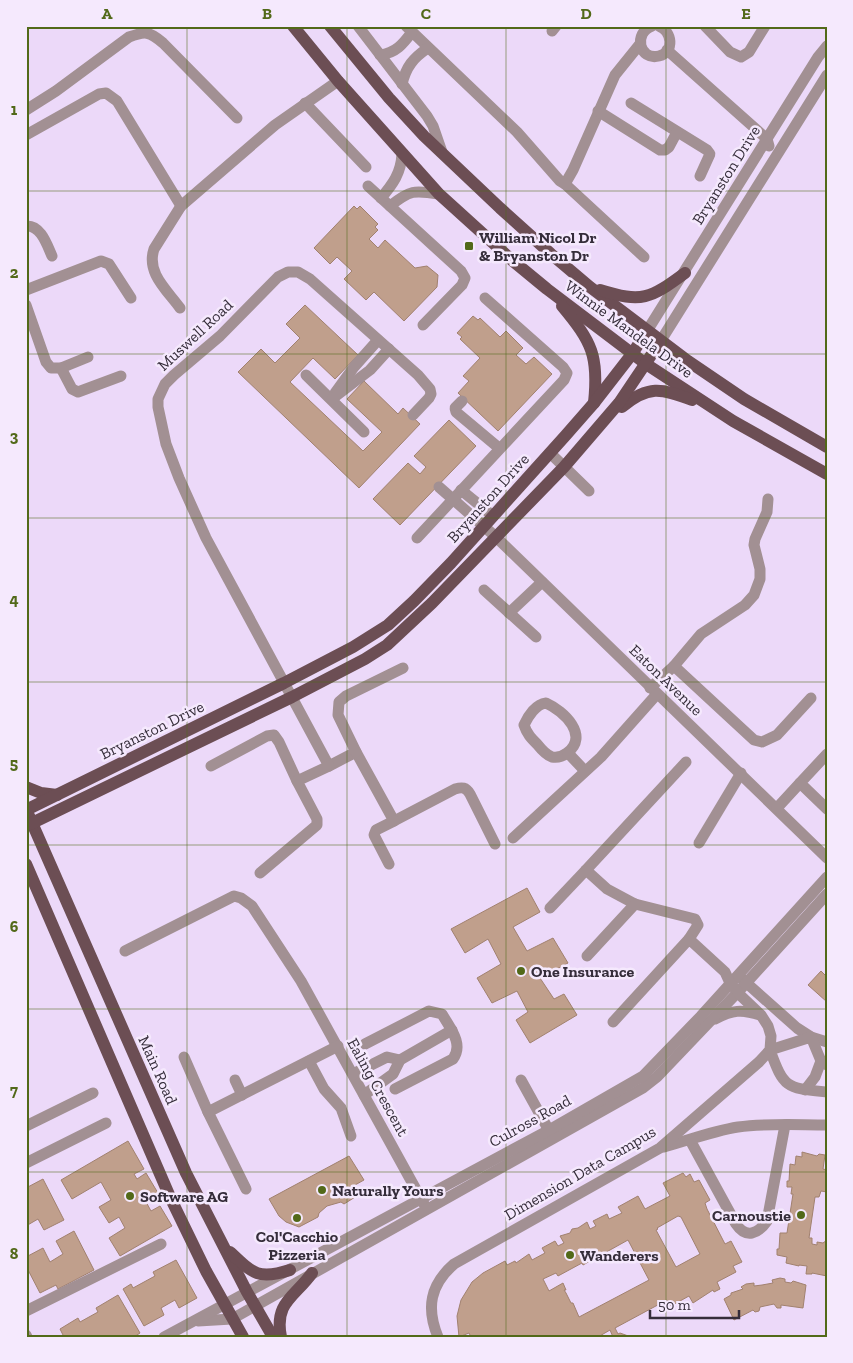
<svg xmlns="http://www.w3.org/2000/svg" width="853" height="1363" viewBox="0 0 853 1363" font-family="'Zilla Slab',serif">
	<rect width="100%" height="100%" fill="#ecd9f9"/>
	<g fill="#c09f8c" stroke="#a1816f" fill-rule="evenodd">
		<path d="M354 206 357 209 360 206 378 224 375 227 378 230 369 239 378 248 385 240 415 268 427 266 438 275 437 287 404 321 374 292 366 300 344 279 352 271 337 257 330 264 314 248Z"/>
		<path d="M305 305 358 355 335 379 313 358 290 382 363 451 382 432 347 399 364 381 398 414 403 408 420 424 359 488 238 372 261 349 275 363 300 338 286 324Z"/>
		<path d="M473 316 478 320 480 318 500 337 506 331 523 348 516 355 526 364 534 357 552 374 498 431 458 393 469 381 463 376 480 358 460 339 462 337 457 333Z"/>
		<path d="M449 420 476 446 400 525 373 499 408 463 420 474 426 467 414 456Z"/>
		<path d="M527 888 540 912 513 927 527 951 553 938 568 963 540 978 554 999 564 994 577 1015 530 1043 516 1020 528 1012 517 991 492 1003 477 978 501 964 488 939 465 953 451 929Z"/>
		<path d="M821 971 827 977V1002L808 985Z"/>
		<path d="M128 1141 144 1169 134 1174 137 1179 146 1173 158 1193 145 1200 151 1211 160 1206 172 1226 120 1256 109 1238 125 1228 119 1217 109 1223 99 1207 111 1200 101 1182 72 1199 61 1180Z"/>
		<path d="M802 1152 817 1156 819 1154 825 1155 823 1169 827 1170V1192L821 1191 819 1197H815L809 1238H812V1244L817 1245V1242L823 1243 827 1240V1276L812 1273V1274H806L807 1266 799 1265V1266L786 1263 787 1257 777 1255V1249H779L780 1233H787L793 1194H791L792 1187H787V1181H789L790 1164 795 1165 796 1156 802 1157Z"/>
		<path d="M349 1156 364 1180 355 1185 360 1194 344 1204 341 1202 327 1206 319 1213 318 1217 299 1227 286 1222 279 1216 269 1199Z"/>
		<path d="M683 1173 686 1177 690 1174 694 1182 699 1180 710 1200 705 1203 707 1209 725 1244 731 1241 742 1262 733 1266 736 1272 717 1282 720 1289 714 1292 713 1290 693 1303 689 1296 671 1306 667 1300 615 1328 618 1334 620 1333 631 1337H613L610 1330 598 1337H471L469 1333 459 1337 457 1316 461 1300 472 1282 483 1273 505 1261 507 1265 515 1261 516 1263 529 1254 532 1260 545 1253 542 1248 555 1241 558 1246 564 1243 560 1236 570 1233 572 1229 578 1228 587 1222 590 1229 596 1226 593 1221 607 1214 609 1219 622 1213 618 1207 638 1196 645 1209 670 1196 663 1183ZM678 1216 681 1217 700 1254 676 1267 656 1230 658 1229 657 1228ZM628 1240 649 1280 579 1317 573 1303H571L566 1293 564 1290H566L563 1283 549 1291 543 1279 556 1273 558 1276 582 1263 583 1265Z"/>
		<path d="M43 1179 64 1220 44 1230 38 1219 26 1226V1188Z"/>
		<path d="M74 1231 94 1270 58 1289 56 1285 40 1293 26 1266V1257L43 1248 50 1262 63 1254 56 1241Z"/>
		<path d="M176 1260 197 1298 179 1308 175 1300 161 1308 164 1315 144 1326 123 1289 131 1284 133 1288 155 1276 153 1272Z"/>
		<path d="M780 1278 785 1279V1282L791 1283 793 1281 806 1285 803 1308 781 1305V1308H777L774 1304 760 1307 759 1311 755 1312 753 1310 734 1320 724 1299 731 1295V1293L743 1289 741 1287 746 1284 754 1283V1286L762 1285 773 1283 772 1280Z"/>
		<path d="M118 1295 140 1333 134 1337H64L60 1329 78 1318 80 1322 98 1312 96 1308Z"/>
	</g>
	<g fill="none" stroke-linecap="round" stroke-linejoin="round">
		<g stroke="#a29093" stroke-width="11">
			<path d="M358 26 427 116 433 126 442 152"/>
			<path d="M406 26 517 132 560 181 565 184 573 170 615 75 640 44"/>
			<path d="M652 26C633 33 639 61 659 56 675 52 672 31 659 26"/>
			<path d="M705 26 730 52 741 57 749 52 765 26"/>
			<path d="M552 31 556 26"/>
			<path d="M667 50 767 139 769 146"/>
			<path d="M380 55C396 53 403 44 412 32"/>
			<path d="M402 84C406 67 413 58 428 48"/>
			<path d="M305 103 366 167"/>
			<path d="M631 103 707 150 710 154 700 176"/>
			<path d="M26 110 56 91 129 37C145 31 149 31 163 43L237 118"/>
			<path d="M598 111 660 150H665L669 147 677 132"/>
			<path d="M26 135 99 94 106 93 117 101 181 206 275 125 338 81"/>
			<path d="M565 184 644 257"/>
			<path d="M368 186 461 271 465 278 462 285 423 325"/>
			<path d="M381 198C393 184 401 173 402 154"/>
			<path d="M390 206C410 190 414 190 439 194"/>
			<path d="M26 226C41 225 47 245 52 256"/>
			<path d="M26 290 101 261 109 264 131 298"/>
			<path d="M26 305 46 362 51 368H61L88 357"/>
			<path d="M180 308C167 290 146 273 154 249L181 206"/>
			<path d="M647 331 818 57 827 46"/>
			<path d="M660 342 827 75"/>
			<path d="M61 368 72 389 78 392 121 376"/>
			<path d="M306 375 364 432"/>
			<path d="M335 393 354 367 378 340"/>
			<path d="M332 399 370 370 389 349"/>
			<path d="M462 401 455 408 456 412 499 448"/>
			<path d="M413 415 429 398 431 394 430 389 418 375 310 279 298 272H288L278 277 220 336 174 375 165 384 158 399V407L166 444 179 478 206 538 329 766 356 752 394 821 455 789C462 787 466 787 470 794L495 844"/>
			<path d="M550 453 589 491"/>
			<path d="M439 487 496 537 827 858"/>
			<path d="M461 490 493 516"/>
			<path d="M417 538 564 380 567 373 563 367 485 298"/>
			<path d="M484 590 536 637"/>
			<path d="M509 613 542 582"/>
			<path d="M674 666 754 740 762 742 777 735 811 698"/>
			<path d="M650 688 674 666 701 634 745 605 754 595 760 579V569L754 545 755 539 767 512 768 499"/>
			<path d="M546 703C564 711 590 736 567 753 563 756 557 758 552 757 546 755 541 749 537 744 531 738 527 734 524 725 528 716 536 704 546 703Z"/>
			<path d="M356 752 338 715 339 702 346 696 403 668"/>
			<path d="M568 753 585 771"/>
			<path d="M827 754 800 783 827 809"/>
			<path d="M686 762 586 870 607 889 635 904 695 919 698 925 689 939"/>
			<path d="M211 766 267 736 274 735 279 742 297 781"/>
			<path d="M777 808 800 783"/>
			<path d="M513 838 601 757 657 694"/>
			<path d="M699 843 741 773"/>
			<path d="M389 864 374 835 376 830 394 821"/>
			<path d="M260 873 317 825V819L297 781 329 766"/>
			<path d="M550 908 586 870"/>
			<path d="M125 951 234 896 241 898 252 906 301 981 424 1204"/>
			<path d="M587 956 635 904"/>
			<path d="M741 978 797 1028 811 1037 827 1042"/>
			<path d="M715 1019C733 1010 741 1009 760 1015"/>
			<path d="M365 1044 429 1011 442 1014C450 1028 464 1044 453 1059L395 1089"/>
			<path d="M184 1057 208 1112 246 1189"/>
			<path d="M309 1061 324 1089 341 1108 351 1136"/>
			<path d="M827 1065 821 1061 811 1037 770 1050C784 1089 787 1088 827 1092"/>
			<path d="M353 1074 387 1057 400 1060"/>
			<path d="M235 1080 242 1095"/>
			<path d="M521 1080 552 1136"/>
			<path d="M805 1090 815 1077 821 1061"/>
			<path d="M364 1095 393 1074 400 1060 452 1030"/>
			<path d="M208 1112 338 1046"/>
			<path d="M26 1126 93 1093"/>
			<path d="M690 1140 736 1224C746 1239 758 1234 767 1221L785 1125"/>
			<path d="M664 1147C689 1140 713 1131 738 1127 767 1123 798 1125 827 1125"/>
			<path d="M26 1163 106 1123"/>
			<path d="M26 1311 161 1244"/>
			<path d="M198 1321 232 1319 643 1088 657 1077 738 992 827 894"/>
			<path d="M26 1335 27 1337"/>
			<path d="M164 1337 549 1130 643 1076 701 1016 827 877"/>
			<path d="M438 1337C426 1308 430 1285 454 1264L660 1148 759 1062 770 1050 771 1036 768 1026 761 1015 741 996 730 983 725 972 689 939 613 1022"/>
		</g>
		<g stroke="#6c4e54" stroke-width="12">
			<path d="M293 26 338 81 439 194 513 261 547 289 646 364 733 421 827 474"/>
			<path d="M330 26 389 98 424 136 500 208 551 254 590 287 688 361 744 399 827 447"/>
			<path d="M600 290C642 303 650 299 685 273"/>
			<path d="M562 306C592 342 599 356 594 403"/>
			<path d="M622 407C648 385 661 388 692 400"/>
			<path d="M26 787 41 793 57 795"/>
			<path d="M26 810 284 683 353 647 388 625 414 601 451 563 566 435 594 403 632 354 647 331"/>
			<path d="M29 816 186 1173 247 1292 273 1337"/>
			<path d="M26 826 292 697 365 659 387 645 432 603 564 467 619 403 660 342"/>
			<path d="M26 864 170 1197 206 1271 243 1337"/>
			<path d="M230 1252C253 1274 259 1280 290 1270"/>
			<path d="M281 1337C274 1302 295 1297 312 1273"/>
		</g>
	</g>
	<path fill="none" stroke="#526919" stroke-width="1" stroke-opacity="0.55" d="M187 26V1337M347 26V1337M506 26V1337M666 26V1337M26 191H827M26 354H827M26 518H827M26 682H827M26 845H827M26 1009H827M26 1172H827"/>
	<g fill="#526919" stroke="#f5e9fd" stroke-width="2">
		<rect x="464" y="241" width="10" height="10" rx="2.5"/>
		<circle cx="521" cy="971" r="5"/>
		<circle cx="322" cy="1190" r="5"/>
		<circle cx="130" cy="1196" r="5"/>
		<circle cx="801" cy="1215" r="5"/>
		<circle cx="297" cy="1218" r="5"/>
		<circle cx="570" cy="1255" r="5"/>
	</g>
	<g text-anchor="middle" dominant-baseline="central" stroke-width="5" stroke-linejoin="round" paint-order="stroke">
		<g font-size="16" fill="#352d3a" stroke="#f5e9fd">
			<text transform="translate(726 175) rotate(-58)">Bryanston Drive</text>
			<text transform="translate(629 329) rotate(36)">Winnie Mandela Drive</text>
			<text transform="translate(195 335) rotate(-43)">Muswell Road</text>
			<text transform="translate(488 498) rotate(-48)">Bryanston Drive</text>
			<text transform="translate(666 680) rotate(44)">Eaton Avenue</text>
			<text transform="translate(152 730) rotate(-26)">Bryanston Drive</text>
			<text transform="translate(158 1070) rotate(66)">Main Road</text>
			<text transform="translate(378 1087) rotate(61)">Ealing Crescent</text>
			<text transform="translate(530 1121) rotate(-29)">Culross Road</text>
			<text transform="translate(580 1173) rotate(-30)">Dimension Data Campus</text>
		</g>
		<g font-size="16" font-weight="bold" fill="#352d3a" stroke="#f5e9fd" text-anchor="start">
			<text x="479" y="237">William Nicol Dr<tspan x="479" dy="18">&amp; Bryanston Dr</tspan></text>
			<text x="531" y="971">One Insurance</text>
			<text x="332" y="1190">Naturally Yours</text>
			<text x="140" y="1196">Software AG</text>
			<text x="791" y="1215" text-anchor="end">Carnoustie</text>
			<text x="297" y="1236" text-anchor="middle">Col'Cacchio<tspan x="297" dy="18">Pizzeria</tspan></text>
			<text x="580" y="1255">Wanderers</text>
		</g>
	</g>
	<rect width="853" height="1363" fill="none" stroke="#f5e9fd" stroke-width="55"/>
	<path d="M650 1310v8h89v-8" fill="none" stroke="#352d3a" stroke-width="2.5"/>
	<text x="658" y="1310" font-size="15" fill="#352d3a" stroke="#f5e9fd" stroke-width="4" paint-order="stroke">50 m</text>
	<rect x="28" y="28" width="798" height="1308" fill="none" stroke="#526919" stroke-width="2"/>
	<g font-size="16" text-anchor="middle" font-weight="bold" fill="#526919">
		<text x="107" y="19">A</text>
		<text x="267" y="19">B</text>
		<text x="426" y="19">C</text>
		<text x="586" y="19">D</text>
		<text x="746" y="19">E</text>
		<text x="14" y="115">1</text>
		<text x="14" y="278">2</text>
		<text x="14" y="442">3</text>
		<text x="14" y="605">4</text>
		<text x="14" y="769">5</text>
		<text x="14" y="932">6</text>
		<text x="14" y="1096">7</text>
		<text x="14" y="1259">8</text>
	</g>
</svg>
